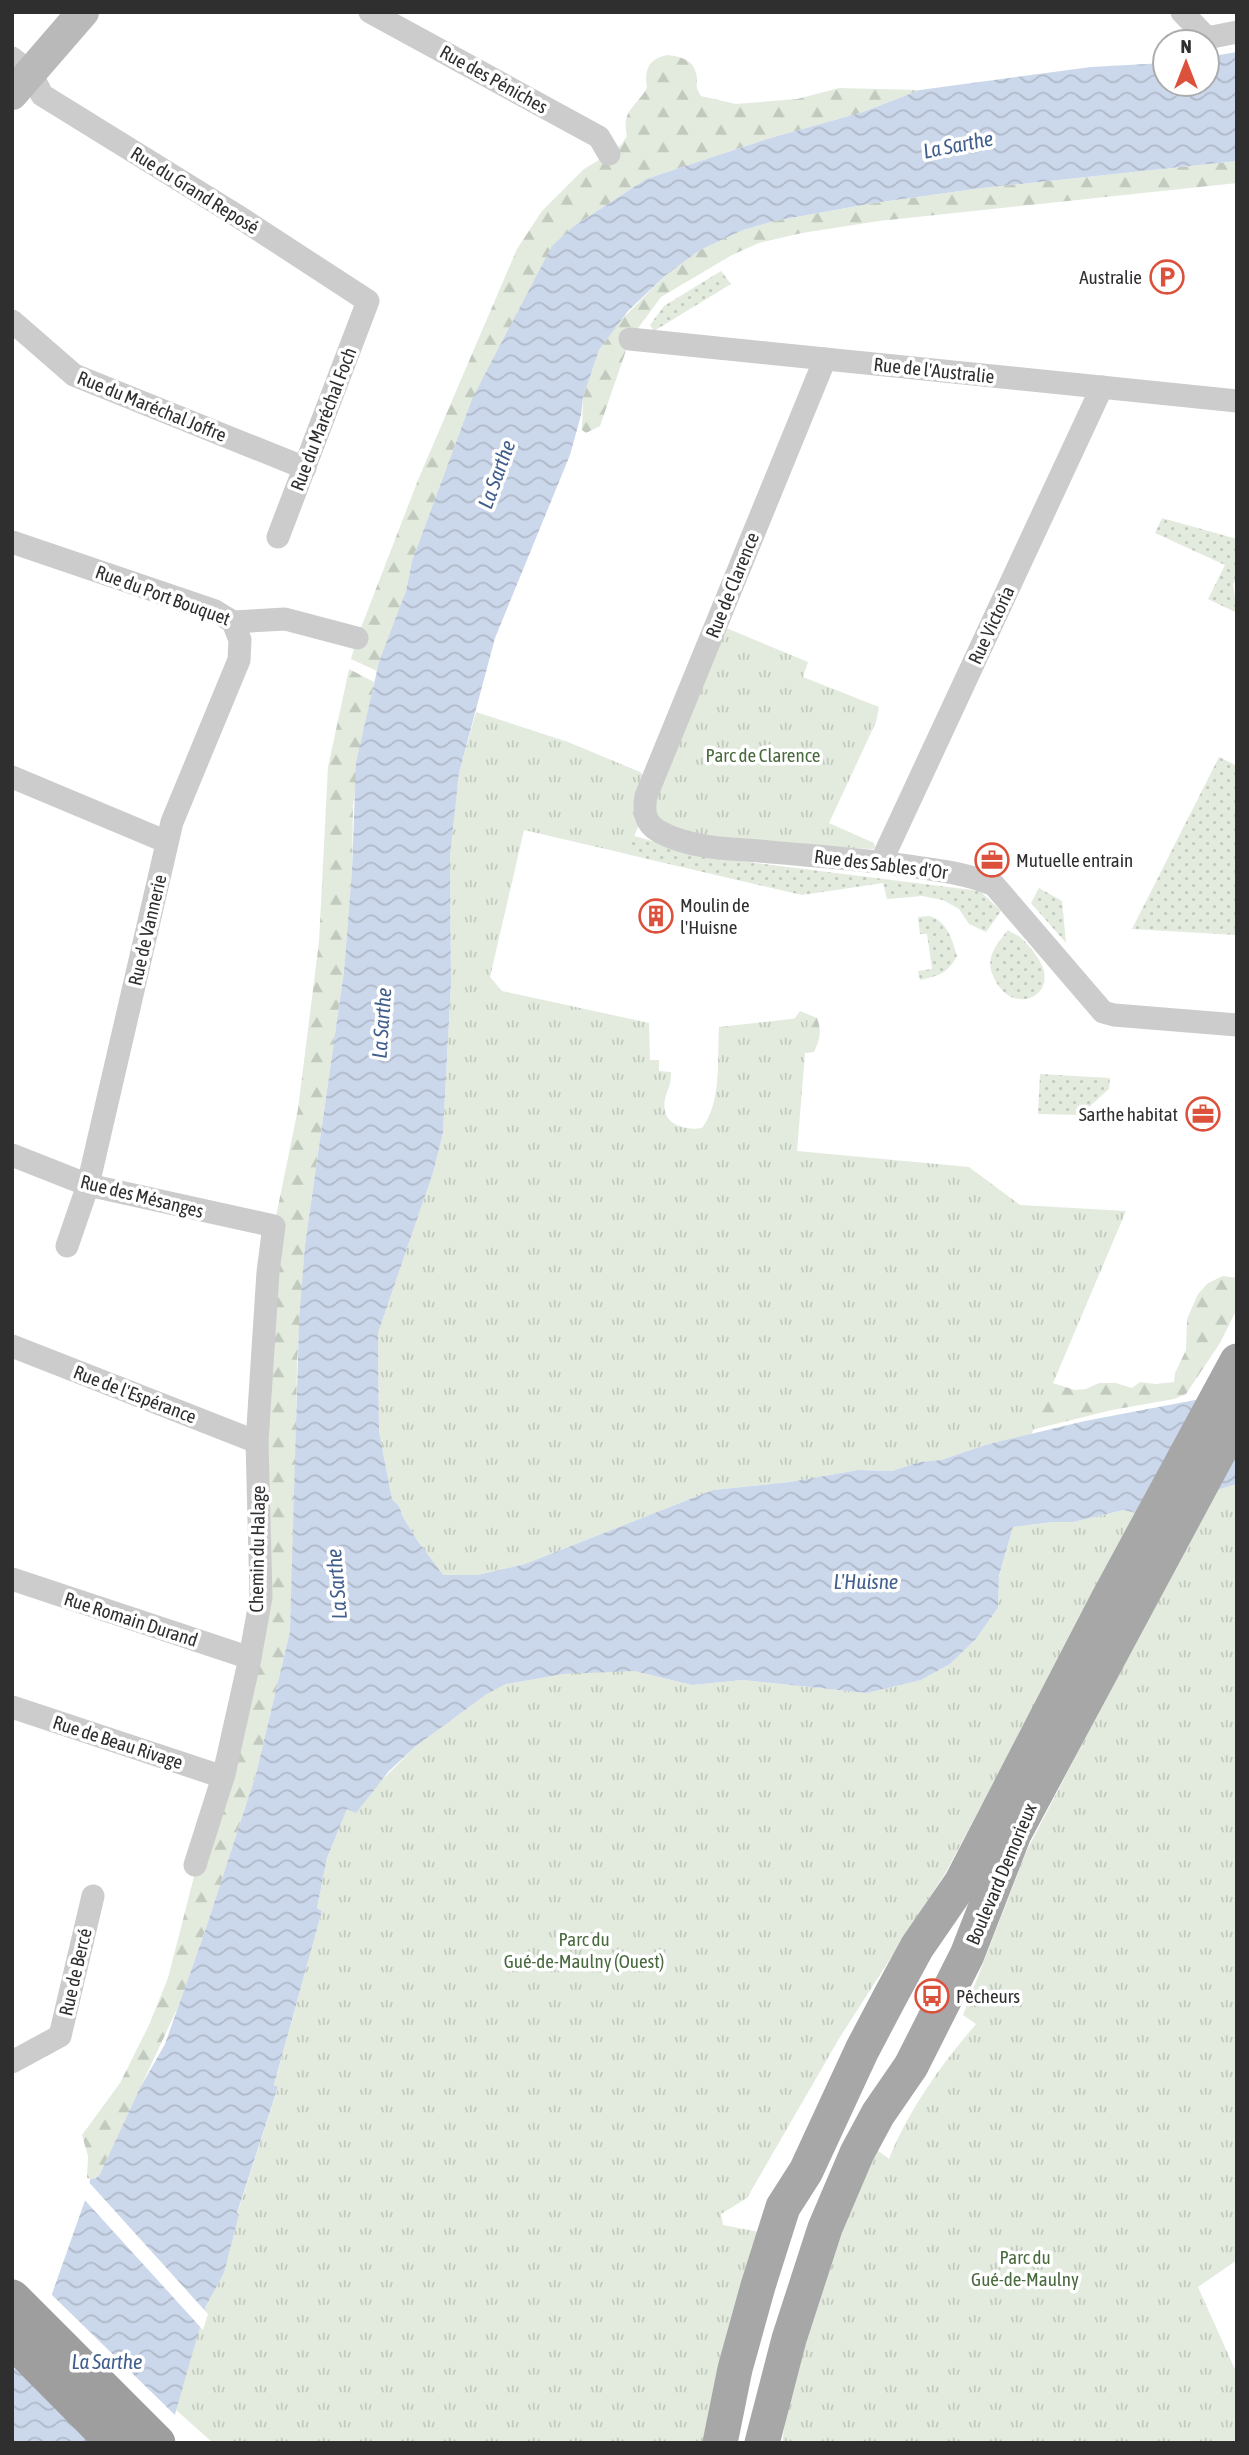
<svg xmlns="http://www.w3.org/2000/svg" width="1249" height="2455" viewBox="0 0 1249 2455" font-family="'Asap Condensed',sans-serif">
	<defs>
		<pattern id="grass-dots" width="8" height="8" patternUnits="userSpaceOnUse" patternTransform="scale(1.75)"><rect width="8" height="8" fill="#e2ebde"/><path d="M2 2h.1M6 6h.1" fill="none" stroke="#c2cabf" stroke-width="1.8" stroke-linecap="round"/></pattern>
		<pattern id="forest-firs" width="22" height="20" patternUnits="userSpaceOnUse" patternTransform="scale(1.75)"><rect width="22" height="20" fill="#e2ebde"/><path d="M5 1l3.5 6h-7zM16 11l3.5 6h-7z" fill="#c2cabf"/></pattern>
		<pattern id="park-tufts" width="24" height="20" patternUnits="userSpaceOnUse" patternTransform="scale(1.75)"><rect width="24" height="20" fill="#e2ebde"/><path d="M3 7l-1-3M5 7V3M7 7l1-3M15 17l-1-3M17 17v-4M19 17l1-3" fill="none" stroke="#c2cabf"/></pattern>
		<pattern id="water-waves" width="16" height="10" patternUnits="userSpaceOnUse" patternTransform="scale(1.75)"><rect width="16" height="10" fill="#cbd7ea"/><path d="M0 5q4-4 8 0t8 0" fill="none" stroke="#afb9c9"/></pattern>
	</defs>
	<rect width="100%" height="100%" fill="#fff"/>
	<g fill="url(#grass-dots)">
		<path d="M721 271 731 284 654 331 650 325 664 306Z"/>
		<path d="M1162 518 1237 539V579L1233 584 1237 613 1208 599 1225 565 1155 533Z"/>
		<path d="M1219 757 1237 766V935L1132 929Z"/>
		<path d="M634 836 709 857 980 891 1001 911 986 932 969 924 959 909 943 900 922 896 887 899 883 883 802 895 626 854Z"/>
		<path d="M1039 888 1062 901 1066 943 1031 903Z"/>
		<path d="M929 916C947 921 952 939 957 956 948 973 939 976 920 980L918 971 932 969 927 934H920L918 917Z"/>
		<path d="M1008 930C1013 934 1018 935 1022 939 1028 944 1035 953 1039 960 1061 994 1013 1019 994 978 984 958 996 945 1008 930Z"/>
		<path d="M1040 1074 1110 1078 1109 1089 1080 1115 1038 1114Z"/>
	</g>
	<g fill="url(#forest-firs)">
		<path d="M667 55C678 56 693 59 696 73 699 84 693 84 701 96L736 104 797 99 839 88 920 90 863 112 767 139 646 179 574 226 472 399 412 561 406 591 377 671 351 659 357 638 418 480 517 249 542 211 584 169 609 154 621 145 627 136C621 110 636 107 647 88 644 70 648 59 667 55Z"/>
		<path d="M1237 161V183L879 221 802 233 759 243 732 255 661 297 630 339 600 426 586 433 582 430 583 397 599 350 622 319 666 275 700 250 743 230 774 221 874 203 982 188Z"/>
		<path d="M349 669 374 682 353 805 352 870 344 971 305 1245 297 1363 295 1499 290 1631 256 1774 205 1931 178 2007 100 2174C96 2178 93 2180 87 2178L88 2156 82 2135 120 2083 149 2025 168 1978 250 1658 274 1226 298 1109 319 942 328 767Z"/>
		<path d="M800 1011 817 1018C822 1031 820 1039 814 1052L806 1053 797 1048 790 1025Z"/>
		<path d="M1223 1276 1237 1278V1309L1220 1343 1186 1394 1174 1399 1112 1410 974 1444 1046 1381 1075 1390 1086 1389 1099 1383H1116L1132 1388 1140 1382 1155 1384 1174 1382 1175 1373 1186 1350 1187 1319 1198 1294 1208 1283Z"/>
	</g>
	<g fill="url(#park-tufts)">
		<path d="M719 625 808 662 803 677 879 707 876 722 829 823 874 843 875 847 873 849 710 841 663 827 653 805Z"/>
		<path d="M476 712 568 742 640 772 644 776 638 827 627 854 524 830 490 977 502 991 649 1023 650 1060H659V1071L671 1072C671 1086 668 1088 665 1099 660 1124 683 1131 702 1128 722 1102 717 1059 719 1027L808 1017 797 1151 969 1167 1020 1205 1126 1211 1031 1435 985 1445 941 1460 919 1462 892 1471 858 1470 790 1482 713 1490 525 1564 477 1575 443 1576 417 1540 403 1517 399 1506 392 1499 379 1431 378 1333 433 1173 443 1133 451 983 450 848 459 773Z"/>
		<path d="M1237 1484V2260L1198 2287 1237 2374V2443H782L795 2353 835 2230 876 2149 889 2159C909 2109 941 2065 976 2024L963 2015 1027 1850 1214 1491Z"/>
		<path d="M1124 1510 1136 1513 946 1872 840 2037 747 2198 721 2214 723 2225 759 2232 704 2443H213L175 2409 206 2306 224 2273 239 2215 237 2214 278 2088 274 2086 322 1911 317 1908 327 1858 347 1809 373 1789 416 1746 487 1694 506 1684 564 1674 596 1671H634L692 1685 743 1680 867 1693 921 1680 950 1664 975 1640 998 1608 999 1577 1013 1527 1053 1522H1073Z"/>
	</g>
	<path fill="url(#water-waves)" d="M1237 52V161L982 188 874 203 774 221 743 230 700 250 666 275 628 311 599 350 583 397 581 415 570 455 495 638 459 773 450 855 451 983 443 1133 433 1173 378 1333 379 1431 392 1499 399 1506 403 1517 417 1540 443 1575H477L525 1564 713 1490 790 1482 858 1470 892 1471 919 1462 941 1460 985 1445 1085 1421 1237 1392V1484L1139 1514 1124 1510 1073 1522H1053L1013 1527 999 1576 998 1608 975 1640 950 1664 921 1680 867 1693 743 1680 692 1685 634 1671 564 1674 506 1684 487 1694 416 1746 389 1771 356 1813 347 1809 327 1858 317 1908 322 1911 274 2085 278 2087 237 2213 239 2215 224 2273 206 2306 173 2421 144 2443H12V2374L52 2294 89 2189 90 2179 96 2178 100 2174 140 2088 165 2044 205 1931 256 1774 290 1631 299 1322 305 1245 344 971 352 870 356 763 379 662 406 591 412 561 472 399 552 246 574 226 646 179 767 139 863 112 920 90 1091 67 1165 63V84H1207V57Z"/>
	<g fill="#fff">
		<path d="M86 2179 208 2314 203 2330 82 2197Z"/>
		<path d="M49 2292 177 2417 175 2424 150 2443 13 2364Z"/>
	</g>
	<g fill="none" stroke-linecap="round" stroke-linejoin="round">
		<g stroke="#ccc" stroke-width="23">
			<path d="M370 12 599 137 609 154"/>
			<path d="M1182 12 1207 38 1237 32"/>
			<path d="M12 58 31 73 42 95 236 215 368 301 278 537"/>
			<path d="M12 321 74 375 305 468"/>
			<path d="M630 339 1237 401"/>
			<path d="M825 359 646 796C643 812 645 824 660 832 690 848 727 849 760 851 812 856 864 859 916 867 943 871 969 874 994 885L1103 1012 1114 1015 1237 1025"/>
			<path d="M12 542 215 611 233 622 285 619 357 638"/>
			<path d="M12 777 167 842"/>
			<path d="M881 862 1102 387"/>
			<path d="M12 1155 88 1185 274 1226 268 1272 257 1442 261 1597 250 1658 224 1774 195 1865"/>
			<path d="M67 1246 88 1185 172 822 239 660 240 640 233 622"/>
			<path d="M12 1346 257 1442"/>
			<path d="M12 1579 250 1658"/>
			<path d="M12 1707 223 1777"/>
			<path d="M12 2062 60 2036 93 1896"/>
		</g>
		<path stroke="#b9b9b9" stroke-width="32" d="M12 94 83 12"/>
		<g stroke="#a7a7a7" stroke-width="35">
			<path d="M720 2443 735 2369 758 2286 783 2207 806 2171 862 2050 892 1993 917 1947 961 1883 1107 1601 1237 1361"/>
			<path d="M762 2443 789 2339 825 2228 857 2153 878 2114 911 2066 967 1955 1014 1834 1237 1418"/>
		</g>
		<g stroke="#9e9e9e" stroke-width="37">
			<path d="M12 2298 157 2443"/>
			<path d="M12 2339 115 2443"/>
		</g>
	</g>
	<defs>
		<symbol id="parking-ring" viewBox="-11 -11 22 22"><circle r="9.5" fill="#fff" stroke="#dc513b" stroke-width="1.5"/><path d="M-3.5-5.5H1a3.5 3.5 0 0 1 0 7H-1V5.5H-3.5ZM-1-3.4V-.6H.8a1.4 1.4 0 0 0 0-2.8Z" fill="#dc513b"/></symbol>
		<symbol id="office-ring" viewBox="-11 -11 22 22"><circle r="9.5" fill="#fff" stroke="#dc513b" stroke-width="1.5"/><path d="M-6-3h4V-5.5h4V-3h4V5H-6ZM-1-4.5V-3h2v-1.5ZM-6 0V1H6V0Z" fill="#dc513b"/></symbol>
		<symbol id="building-ring" viewBox="-11 -11 22 22"><circle r="9.5" fill="#fff" stroke="#dc513b" stroke-width="1.5"/><path d="M-4-6H4V6H1V3H-1V6H-4ZM-2.5-4.3h1.7v1.8h-1.7ZM.8-4.3h1.7v1.8H.8ZM-2.5-1h1.7V.8h-1.7ZM.8-1h1.7V.8H.8Z" fill="#dc513b"/></symbol>
		<symbol id="bus-ring" viewBox="-11 -11 22 22"><circle r="9.5" fill="#fff" stroke="#dc513b" stroke-width="1.5"/><path d="M-5-6H5V4H4V6H2V4H-2V6H-4V4H-5ZM-3.5-4V0h7V-4ZM-3.5 1.2v1.5H-2V1.2ZM2 1.2v1.5H3.5V1.2Z" fill="#dc513b"/></symbol>
	</defs>
	<g fill-rule="evenodd">
		<use href="#parking-ring" x="1148" y="258" width="38" height="38"/>
		<use href="#office-ring" x="973" y="841" width="38" height="38"/>
		<use href="#building-ring" x="637" y="897" width="38" height="38"/>
		<use href="#office-ring" x="1184" y="1095" width="38" height="38"/>
		<use href="#bus-ring" x="913" y="1977" width="38" height="38"/>
	</g>
	<g text-anchor="middle" dominant-baseline="central" stroke-width="7" stroke-linejoin="round" paint-order="stroke">
		<g font-size="19" fill="#2f2f2f" stroke="#fff">
			<text transform="translate(494 79) rotate(29)">Rue des Péniches</text>
			<text transform="translate(195 190) rotate(32)">Rue du Grand Reposé</text>
			<text transform="translate(934 370) rotate(6)">Rue de l'Australie</text>
			<text transform="translate(152 406) rotate(22)">Rue du Maréchal Joffre</text>
			<text transform="translate(323 419) rotate(-69)">Rue du Maréchal Foch</text>
			<text transform="translate(732 585) rotate(-68)">Rue de Clarence</text>
			<text transform="translate(163 595) rotate(20)">Rue du Port Bouquet</text>
			<text transform="translate(991 625) rotate(-65)">Rue Victoria</text>
			<text transform="translate(881 864) rotate(7)">Rue des Sables d'Or</text>
			<text transform="translate(147 930) rotate(-77)">Rue de Vannerie</text>
			<text transform="translate(142 1196) rotate(14)">Rue des Mésanges</text>
			<text transform="translate(135 1394) rotate(21)">Rue de l'Espérance</text>
			<text transform="translate(257 1549) rotate(-89)">Chemin du Halage</text>
			<text transform="translate(131 1619) rotate(18)">Rue Romain Durand</text>
			<text transform="translate(118 1742) rotate(18)">Rue de Beau Rivage</text>
			<text transform="translate(1001 1874) rotate(-67)">Boulevard Demorieux</text>
			<text transform="translate(75 1972) rotate(-77)">Rue de Bercé</text>
		</g>
		<g font-size="19" fill="#2f2f2f" stroke="#fff" text-anchor="start">
			<text x="1142" y="277" text-anchor="end">Australie</text>
			<text x="1016" y="860">Mutuelle entrain</text>
			<text x="680" y="905">Moulin de<tspan x="680" dy="22">l'Huisne</tspan></text>
			<text x="1178" y="1114" text-anchor="end">Sarthe habitat</text>
			<text x="956" y="1996">Pêcheurs</text>
		</g>
		<g font-size="19" fill="#49693e" stroke="#fff">
			<text x="763" y="755">Parc de Clarence</text>
			<text x="584" y="1939">Parc du<tspan x="584" dy="22">Gué-de-Maulny (Ouest)</tspan></text>
			<text x="1025" y="2257">Parc du<tspan x="1025" dy="22">Gué-de-Maulny</tspan></text>
		</g>
		<g font-size="21" font-style="italic" fill="#415f8d" stroke="#fff">
			<text transform="translate(958 144) rotate(-11)">La Sarthe</text>
			<text transform="translate(496 474) rotate(-70)">La Sarthe</text>
			<text transform="translate(381 1023) rotate(-86)">La Sarthe</text>
			<text x="866" y="1581">L'Huisne</text>
			<text transform="translate(336 1584) rotate(-95)">La Sarthe</text>
			<text x="107" y="2361">La Sarthe</text>
		</g>
	</g>
	<rect width="1249" height="2455" fill="none" stroke="#2f2f2f" stroke-width="28"/>
	<g transform="translate(1186 63)"><circle r="33" fill="#ffffff" stroke="#acacac" stroke-width="2"/>
	<path d="M0-5L12 26L0 18L-12 26Z" fill="#dc513b"/>
	<text y="-10" font-size="19" font-weight="bold" text-anchor="middle" fill="#2f2f2f">N</text>
	</g>
</svg>
